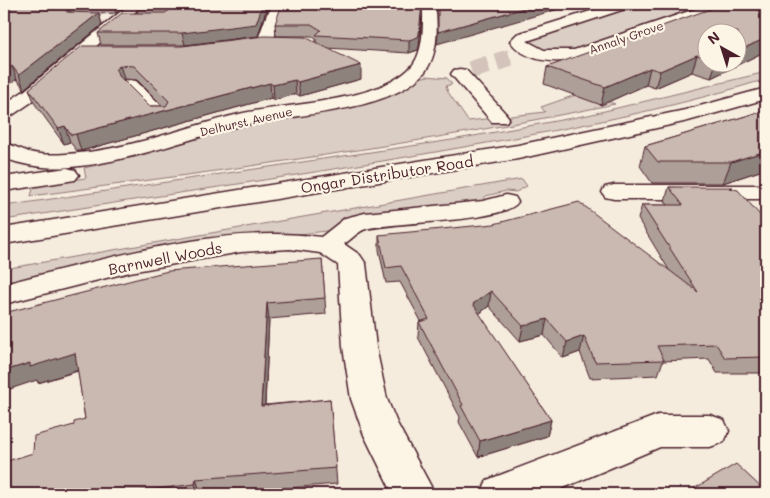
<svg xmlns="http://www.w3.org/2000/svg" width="770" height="498" viewBox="0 0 770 498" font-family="Mali,sans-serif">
	<rect width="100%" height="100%" fill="#f5ecde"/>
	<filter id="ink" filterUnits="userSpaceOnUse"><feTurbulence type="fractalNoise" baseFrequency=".02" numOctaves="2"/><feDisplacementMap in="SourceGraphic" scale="10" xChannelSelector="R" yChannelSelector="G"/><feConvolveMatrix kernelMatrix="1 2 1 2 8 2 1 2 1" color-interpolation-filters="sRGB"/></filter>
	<g filter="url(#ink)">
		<g fill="#dbcec4" stroke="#927678">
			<path d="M637 4H706L569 52C553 53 541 50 528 42L535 37Z"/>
			<path d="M766 72V79C654 114 539 134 424 154 284 178 144 198 4 220V206L452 140 588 115Z"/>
			<path d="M427 76 447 78 452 84 446 86 448 92 468 121 545 112 541 107 584 92 615 104C422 144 226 170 31 196L34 185 86 178 84 168 139 156 233 127 287 115Z"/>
			<path d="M522 179 527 186 516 192 506 191 486 196 481 202 361 214 349 218 327 231 291 235 4 286V269Z"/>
		</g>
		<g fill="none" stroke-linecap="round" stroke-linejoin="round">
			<path stroke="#d3c3ba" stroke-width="14" stroke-dasharray="14 7" stroke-linecap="butt" d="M508 59 510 58"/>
			<path stroke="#d3c3ba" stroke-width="18" stroke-dasharray="18 9" stroke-linecap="butt" d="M471 70 510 58"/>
			<defs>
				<g id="minor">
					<path d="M130 4H144L36 99 11 116 4 118V104L24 91Z"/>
					<path d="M275 4H287L281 14 273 42 265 47 260 45 257 42 267 14Z"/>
					<path d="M423 4H435C438 27 439 59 421 76 384 113 290 114 240 126 183 140 129 162 71 167 48 169 25 166 4 158V143C13 145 20 149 29 152 40 155 54 155 66 154 126 151 181 128 239 114 287 103 373 103 409 69 425 55 423 22 423 4Z"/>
					<path d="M613 4H632L631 7 527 41 544 50H574L710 4H728L727 7 576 60C553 63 525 62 510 41L517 34Z"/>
					<path d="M460 69 466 70 506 114 509 118 506 122H492L451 74 454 70Z"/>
					<path d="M130 80 136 81 168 112 171 116 168 120H154L124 89 121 85 124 81Z"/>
					<path d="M67 168 75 170 79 175 75 180 4 191V177Z"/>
					<path d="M614 185H766V199H614L605 197 602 192 605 187Z"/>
					<path d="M506 195 515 197 518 202C504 223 395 221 366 229 358 231 351 240 344 244L360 255 366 264 376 347 387 399 397 423 435 494H393L364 435 351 399 343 347 338 265 320 253 290 249 241 252 130 272 4 304V284C102 260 220 223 321 237L345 218 365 213 483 201Z"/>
					<path d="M658 415H710L724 420 729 431 724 442 710 447H660L549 494H481L487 480Z"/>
				</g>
				<path id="tertiary" d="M766 88V99L688 121 518 159 4 244V228L518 145 685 110Z"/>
			</defs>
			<use href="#minor" stroke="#4a1f2b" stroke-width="3"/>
			<use href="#tertiary" stroke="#4a1f2b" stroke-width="3"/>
			<use href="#minor" fill="#fcf5e5" fill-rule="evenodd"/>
			<use href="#tertiary" fill="#fcf5e5" fill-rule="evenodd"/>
		</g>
		<g fill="#ae9f98" stroke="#4a1f2b" fill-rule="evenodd">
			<path d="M4 4H127L116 13 99 14 102 25 24 89 17 79 4 89Z"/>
			<path d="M135 4H273L265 13 258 36 185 45H101L98 33 138 13Z"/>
			<path d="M423 4 419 47 418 50 409 53 327 48 361 79 300 96 296 94 274 100 271 98 81 151H77L70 142 64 144 35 104 29 89 182 46 316 42V39L312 36H276L275 24ZM124 79 137 80 163 106H149L123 80Z"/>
			<path d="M766 4V51L711 78 692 72 655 88 646 85 601 105 544 84 547 67ZM708 32 738 62H708Z"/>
			<path d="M766 110V169L723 183H652L640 166 645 146Z"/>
			<path d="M669 187 733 189 766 222V373H717L709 359 663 361 658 375 590 378 580 352 563 358 544 335 520 341 489 306 479 314 551 420 547 436 478 457 459 422 460 417 418 337 419 322 421 321 400 282 386 283 379 250V235L669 270 638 219 642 205H668L665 201Z"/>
			<path d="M322 259 326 314 269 319 265 405 330 399 337 484 217 494H4L33 453 74 425 85 419 78 371 38 383 37 380Z"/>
		</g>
		<g fill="#8d827c" stroke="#4a1f2b">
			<path d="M67 4H68L71 14 67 18 64 7Z"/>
			<path d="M114 4H127L116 13Z"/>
			<path d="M263 4H273L265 13 258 36 185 45 182 33Z"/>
			<path d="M422 4H423L419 47 418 50 409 53V40Z"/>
			<path d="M438 4H452L437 6Z"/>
			<path d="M539 4H576L437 44 438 32Z"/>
			<path d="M99 13 102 25 24 89 19 75Z"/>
			<path d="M766 38V51L711 78 716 62H738V51Z"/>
			<path d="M697 55 692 72 655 88 660 71Z"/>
			<path d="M120 65 124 79 120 84 116 70Z"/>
			<path d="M361 65V79L300 96 298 82Z"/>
			<path d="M12 66 17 79 4 89V72Z"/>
			<path d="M650 68 646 85 601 105 605 87Z"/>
			<path d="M295 80 296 94 274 100 273 85Z"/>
			<path d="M270 83 271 98 81 151 76 134Z"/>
			<path d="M65 126 70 142 64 144 58 128Z"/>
			<path d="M766 151V169L723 183 731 162Z"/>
			<path d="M491 291 489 306 471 320 473 304Z"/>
			<path d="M267 303 269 319 264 422 261 406Z"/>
			<path d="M547 319 544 335 520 341 523 326Z"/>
			<path d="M584 336 580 352 563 358 567 342Z"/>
			<path d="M75 353 82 369 38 383 37 380 4 391V371L30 363Z"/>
			<path d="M551 420 547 436 478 457 480 441Z"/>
			<path d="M196 479 201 494H198L195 484Z"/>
			<path d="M142 491 144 494H132Z"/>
		</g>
		<g fill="#cab9b1" stroke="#4a1f2b" fill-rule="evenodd">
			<path d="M4 4H67L64 7 67 12 99 13 19 75 12 66 4 72Z"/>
			<path d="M167 4H263L256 24 182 33H98L122 13H165L173 8Z"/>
			<path d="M282 4H422L419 34 418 37 409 40 316 35 321 30 311 24H275Z"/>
			<path d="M452 4H539L438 32V6Z"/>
			<path d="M724 4H766V38L738 51V32H708V58L697 55 660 71 650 68 605 87 547 67Z"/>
			<path d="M264 36 305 37 361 65 298 82 295 80 273 85 270 83 76 134 71 135 65 126 58 128 29 89 82 46H182ZM120 65 134 66 169 101 166 106H149L119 76 116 70Z"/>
			<path d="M766 110V151L731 162H658L645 146Z"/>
			<path d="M669 187H733L730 188 738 190 766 222V357L725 358 716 344 657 346 664 360 595 362 584 336 567 342 547 319 523 326 491 291 473 304 551 420 480 441 461 406 463 405 419 322 429 319 401 266 386 268 379 235 494 224 579 202 698 292 642 205H683Z"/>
			<path d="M322 259 325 298 267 303 261 406 330 399 336 468 196 479 195 484 142 491 132 494H4V462L33 453 34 436 74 425V422L85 419 75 353 30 367V363L4 371V313L168 271Z"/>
			<path d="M736 464 766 492V494H685Z"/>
		</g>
	</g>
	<g text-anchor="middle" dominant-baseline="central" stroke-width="4.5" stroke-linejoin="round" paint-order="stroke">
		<g font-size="12" fill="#4a1f2b" stroke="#fcf5e5">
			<text transform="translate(626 37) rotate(-19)">Annaly Grove</text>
			<text transform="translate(246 121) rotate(-13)">Delhurst Avenue</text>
		</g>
		<g font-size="15" fill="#4a1f2b" stroke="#fcf5e5">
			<text transform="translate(387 174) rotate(-9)">Ongar Distributor Road</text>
			<text transform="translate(165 258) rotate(-11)">Barnwell Woods</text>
		</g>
	</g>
	<rect width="770" height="498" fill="none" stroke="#fcf5e5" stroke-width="20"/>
	<rect x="10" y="10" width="750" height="478" fill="none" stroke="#4a1f2b" stroke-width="2" filter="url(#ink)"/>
	<g transform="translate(722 48) rotate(321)"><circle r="24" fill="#fcf5e5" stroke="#b59f9b"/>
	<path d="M0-4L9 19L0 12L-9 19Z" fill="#4a1f2b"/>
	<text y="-8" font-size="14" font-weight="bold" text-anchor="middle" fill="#4a1f2b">N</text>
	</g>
</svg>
